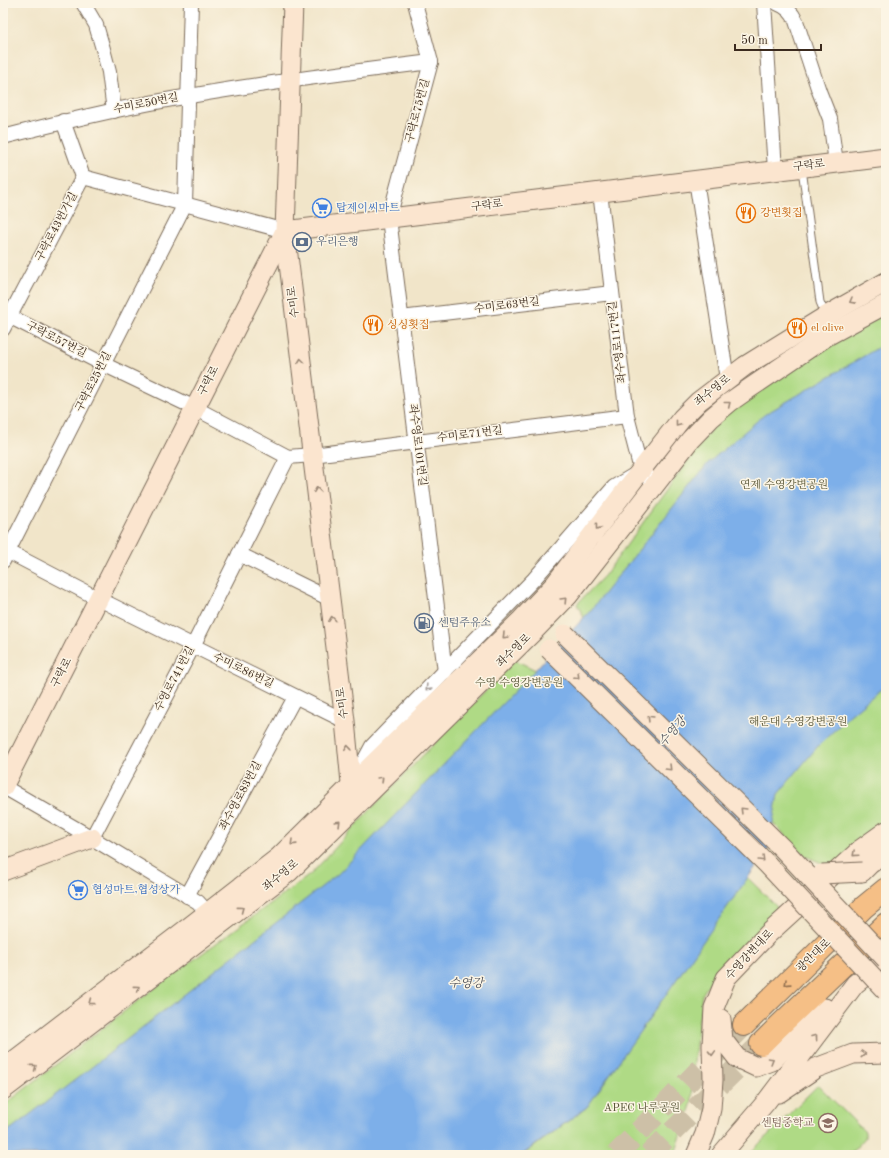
<svg xmlns="http://www.w3.org/2000/svg" width="889" height="1158" viewBox="0 0 889 1158" font-family="'Old Standard TT','Noto Serif KR',serif">
	<rect width="100%" height="100%" fill="#fcf5e5"/>
	<filter id="ink" filterUnits="userSpaceOnUse"><feTurbulence type="fractalNoise" baseFrequency=".025" numOctaves="2"/><feDisplacementMap in="SourceGraphic" scale="8" xChannelSelector="R" yChannelSelector="G"/><feConvolveMatrix kernelMatrix="1 2 1 2 8 2 1 2 1" color-interpolation-filters="sRGB"/></filter>
	<filter id="wash" filterUnits="userSpaceOnUse"><feTurbulence type="fractalNoise" baseFrequency=".012" numOctaves="4" result="noise"/><feDisplacementMap in="SourceGraphic" scale="16" xChannelSelector="R" yChannelSelector="G"/><feGaussianBlur stdDeviation="0.9" result="paint"/><feColorMatrix in="noise" values="0 0 0 0 0 0 0 0 0 0 0 0 0 0 0 0 0 1.4 0 .05"/><feComposite in="paint" operator="in"/></filter>
	<g filter="url(#wash)">
		<rect width="100%" height="100%" fill="#f1e5c9"/>
		<g fill="#afda85" stroke="#758252">
			<path d="M886 313V823L837 865 824 864 805 856 594 638 577 604 605 575 719 418 823 346Z"/>
			<path d="M515 660 552 678 333 893 3 1147V1106L144 996 311 874 374 806Z"/>
			<path d="M742 872 782 912 742 945 715 974 702 995 693 1070 692 1102 676 1151 674 1155H523L587 1107Z"/>
			<path d="M818 1085 865 1132V1138L849 1155H752L750 1153Z"/>
		</g>
		<path fill="#7dafe9" stroke="#5c6c84" d="M886 343V685L850 715 818 746 778 794 768 849 587 1107 522 1155H3V1135L88 1070 338 874 535 670 591 610 708 463 764 415Z"/>
	</g>
	<g filter="url(#ink)">
		<g fill="none" stroke-linecap="round" stroke-linejoin="round">
			<g stroke="#cdc0a7" stroke-width="22" stroke-dasharray="22 11" stroke-linecap="butt">
				<path d="M616 1155 744 1025"/>
				<path d="M649 1155 761 1044"/>
			</g>
			<defs>
				<path id="lane" d="M802 169 820 302 826 316"/>
				<g id="street">
					<path d="M83 3 96 25 103 49 109 72 114 111"/>
					<path d="M415 3 431 62 389 218 445 672"/>
					<path d="M764 3 775 170"/>
					<path d="M777 3C787 7 792 12 796 21L819 91 830 119 836 163"/>
					<path d="M3 137C65 121 127 106 190 96 270 82 350 72 431 62"/>
					<path d="M83 177 285 231"/>
					<path d="M696 180 727 379"/>
					<path d="M600 192 627 416 641 470 655 484"/>
					<path d="M3 313 103 364 195 408 288 457"/>
					<path d="M401 318 612 293"/>
					<path d="M3 329 83 177 63 121"/>
					<path d="M3 549 99 599 345 721"/>
					<path d="M239 554 330 599"/>
					<path d="M3 561 185 204 191 3"/>
					<path d="M357 774 372 746 534 579 614 487 634 475"/>
					<path d="M4 787 92 838 198 902 214 920"/>
					<path d="M92 838 193 646 288 457 312 455 627 416"/>
					<path d="M187 896 295 697"/>
				</g>
				<g id="secondary">
					<path d="M293 3 285 231 345 721 352 793"/>
					<path d="M285 231 886 157"/>
					<path d="M3 787 285 231"/>
					<path d="M3 871 92 838"/>
					<path d="M862 872 870 864 886 853"/>
					<path d="M721 1019 723 1040 737 1058 756 1067 772 1061 825 1008"/>
					<path d="M3 1069 189 927 279 857 373 764 521 620 555 584 641 470 682 418 699 401 745 366 826 316 886 282"/>
					<path d="M3 1090 289 872 533 632 568 596 690 440 711 418 730 402 750 388 827 336 886 304"/>
					<path d="M779 1093 816 1068 853 1054 886 1053"/>
					<path d="M696 1155 705 1134 711 1109 713 1080 712 1046 714 1008 726 978 768 934 861 849 886 831"/>
					<path d="M721 1155 766 1102 855 984 886 959"/>
				</g>
				<g id="highway">
					<path d="M744 1025 864 907 886 889"/>
					<path d="M761 1044 778 1027 886 924"/>
				</g>
			</defs>
			<use href="#lane" stroke="#7b6b5a" stroke-width="9"/>
			<use href="#street" stroke="#7b6b5a" stroke-width="16"/>
			<use href="#secondary" stroke="#7b6b5a" stroke-width="21"/>
			<use href="#highway" stroke="#7b6b5a" stroke-width="24"/>
			<use href="#lane" stroke="#fff" stroke-width="7"/>
			<use href="#street" stroke="#fff" stroke-width="14"/>
			<use href="#secondary" stroke="#fbe5cf" stroke-width="19"/>
			<use href="#highway" stroke="#f5bf86" stroke-width="22"/>
			<defs>
				<g id="secondary-bridge">
					<path d="M565 634 784 850 886 959"/>
					<path d="M549 649 768 865 886 991"/>
					<path d="M822 874 862 872"/>
				</g>
			</defs>
			<use href="#secondary-bridge" stroke="#7b6b5a" stroke-width="21" stroke-linecap="butt"/>
			<use href="#secondary-bridge" stroke="#fbe5cf" stroke-width="19"/>
		</g>
		<defs><path id="oneway-chevron" d="M-2-3.5L2.5 0L-2 3.5" fill="none" stroke-width="1.6" stroke-linecap="round" stroke-linejoin="round"/></defs>
		<g stroke="#9b8876">
			<use href="#oneway-chevron" transform="translate(852 301) rotate(151)"/>
			<use href="#oneway-chevron" transform="translate(301 361) rotate(-97)"/>
			<use href="#oneway-chevron" transform="translate(728 404) rotate(-39)"/>
			<use href="#oneway-chevron" transform="translate(678 424) rotate(128)"/>
			<use href="#oneway-chevron" transform="translate(317 490) rotate(-97)"/>
			<use href="#oneway-chevron" transform="translate(598 527) rotate(127)"/>
			<use href="#oneway-chevron" transform="translate(564 600) rotate(-46)"/>
			<use href="#oneway-chevron" transform="translate(332 619) rotate(-97)"/>
			<use href="#oneway-chevron" transform="translate(505 636) rotate(136)"/>
			<use href="#oneway-chevron" transform="translate(577 676) rotate(45)"/>
			<use href="#oneway-chevron" transform="translate(650 718) rotate(-135)"/>
			<use href="#oneway-chevron" transform="translate(348 748) rotate(-96)"/>
			<use href="#oneway-chevron" transform="translate(669 768) rotate(45)"/>
			<use href="#oneway-chevron" transform="translate(381 779) rotate(-45)"/>
			<use href="#oneway-chevron" transform="translate(743 810) rotate(-135)"/>
			<use href="#oneway-chevron" transform="translate(338 823) rotate(-45)"/>
			<use href="#oneway-chevron" transform="translate(293 843) rotate(136)"/>
			<use href="#oneway-chevron" transform="translate(855 854) rotate(138)"/>
			<use href="#oneway-chevron" transform="translate(762 859) rotate(45)"/>
			<use href="#oneway-chevron" transform="translate(241 909) rotate(-37)"/>
			<use href="#oneway-chevron" transform="translate(137 988) rotate(-37)"/>
			<use href="#oneway-chevron" transform="translate(91 1002) rotate(143)"/>
			<use href="#oneway-chevron" transform="translate(815 1037) rotate(-53)"/>
			<use href="#oneway-chevron" transform="translate(712 1053) rotate(88)"/>
			<use href="#oneway-chevron" transform="translate(863 1054) rotate(-3)"/>
			<use href="#oneway-chevron" transform="translate(771 1060) rotate(-31)"/>
			<use href="#oneway-chevron" transform="translate(34 1067) rotate(-37)"/>
		</g>
		<use stroke="#a79f9a" href="#oneway-chevron" transform="translate(428 688) rotate(134)"/>
		<use stroke="#8f6d4d" href="#oneway-chevron" transform="translate(787 983) rotate(136)"/>
	</g>
	<defs>
		<symbol id="supermarket-ring" viewBox="-11 -11 22 22"><circle r="9.5" fill="#fcf5e5" stroke="#3f7fe0" stroke-width="1.5"/><path d="M-6-5.5h2.5l.6 2H6L4.5 2H-2.5L-4.4-4H-6ZM-1.5 3.2a1.3 1.3 0 1 0 .1 0ZM3 3.2a1.3 1.3 0 1 0 .1 0Z" fill="#3f7fe0"/></symbol>
		<symbol id="restaurant-ring" viewBox="-11 -11 22 22"><circle r="9.5" fill="#fcf5e5" stroke="#e8710a" stroke-width="1.5"/><path d="M-5-6h1v4h1v-4h1v4h1v-4h1v5L-1.5 .5V6h-2V.5L-5-1ZM5-6V6H3V1.5H1.5Q1.5-4 5-6Z" fill="#e8710a"/></symbol>
		<symbol id="bank-ring" viewBox="-11 -11 22 22"><circle r="9.5" fill="#fcf5e5" stroke="#5c6f8a" stroke-width="1.5"/><path d="M-6-4H6V4H-6ZM0-2.3a2.3 2.3 0 1 0 0 4.6a2.3 2.3 0 1 0 0-4.6Z" fill="#5c6f8a"/></symbol>
		<symbol id="fuel-ring" viewBox="-11 -11 22 22"><circle r="9.5" fill="#fcf5e5" stroke="#5c6f8a" stroke-width="1.5"/><path d="M-5.5-6h7V0h2V4h1.3V-2.5L3-4.5l.8-.8L6-3V5H2.5V1h-1V6h-7ZM-4.2-4.7v3.2H.2V-4.7Z" fill="#5c6f8a"/></symbol>
		<symbol id="school-ring" viewBox="-11 -11 22 22"><circle r="9.5" fill="#fcf5e5" stroke="#8d6e63" stroke-width="1.5"/><path d="M0-5L7-2L0 1L-7-2ZM-4 1L0 2.5L4 1V4Q0 6-4 4Z" fill="#8d6e63"/></symbol>
	</defs>
	<g fill-rule="evenodd">
		<use href="#supermarket-ring" x="311" y="197" width="22" height="22"/>
		<use href="#restaurant-ring" x="735" y="202" width="22" height="22"/>
		<use href="#bank-ring" x="291" y="231" width="22" height="22"/>
		<use href="#restaurant-ring" x="362" y="314" width="22" height="22"/>
		<use href="#restaurant-ring" x="786" y="317" width="22" height="22"/>
		<use href="#fuel-ring" x="413" y="612" width="22" height="22"/>
		<use href="#supermarket-ring" x="67" y="879" width="22" height="22"/>
		<use href="#school-ring" x="817" y="1112" width="22" height="22"/>
	</g>
	<g text-anchor="middle" dominant-baseline="central" stroke-width="3" stroke-linejoin="round" paint-order="stroke">
		<g font-size="11" fill="#3b2a1e" stroke="#fcf5e5">
			<text transform="translate(146 104) rotate(-11)">수미로50번길</text>
			<text transform="translate(418 111) rotate(-75)">구락로75번길</text>
			<text transform="translate(809 166) rotate(-7)">구락로</text>
			<text transform="translate(487 206) rotate(-7)">구락로</text>
			<text transform="translate(57 227) rotate(-62)">구락로43번가길</text>
			<text transform="translate(294 302) rotate(-97)">수미로</text>
			<text transform="translate(507 306) rotate(-7)">수미로63번길</text>
			<text transform="translate(56 340) rotate(27)">구락로57번길</text>
			<text transform="translate(618 342) rotate(-97)">좌수영로117번길</text>
			<text transform="translate(209 381) rotate(-63)">구락로</text>
			<text transform="translate(94 382) rotate(-63)">구락로25번길</text>
			<text transform="translate(713 391) rotate(-39)">좌수영로</text>
			<text transform="translate(470 435) rotate(-7)">수미로71번길</text>
			<text transform="translate(417 445) rotate(83)">좌수영로101번길</text>
			<text transform="translate(514 651) rotate(-44)">좌수영로</text>
			<text transform="translate(243 671) rotate(26)">수미로86번길</text>
			<text transform="translate(62 673) rotate(-63)">구락로</text>
			<text transform="translate(175 679) rotate(-62)">수영로741번길</text>
			<text transform="translate(343 703) rotate(-97)">수미로</text>
			<text transform="translate(241 796) rotate(-62)">좌수영로83번길</text>
			<text transform="translate(281 876) rotate(-40)">좌수영로</text>
			<text transform="translate(750 955) rotate(-47)">수영강변대로</text>
			<text transform="translate(814 956) rotate(-44)">광안대로</text>
		</g>
		<g font-size="11" fill="#366cbe" stroke="#fcf5e5" text-anchor="start">
			<text x="336" y="208">탑제이씨마트</text>
			<text x="92" y="890">협성마트,협성상가</text>
		</g>
		<g font-size="11" fill="#c56008" stroke="#fcf5e5" text-anchor="start">
			<text x="760" y="213">강변횟집</text>
			<text x="387" y="325">싱싱횟집</text>
			<text x="811" y="328">el olive</text>
		</g>
		<g font-size="11" fill="#4e5e75" stroke="#fcf5e5" text-anchor="start">
			<text x="316" y="242">우리은행</text>
			<text x="438" y="623">센텀주유소</text>
		</g>
		<g font-size="11" fill="#585638" stroke="#fcf5e5">
			<text x="784" y="485">연제 수영강변공원</text>
			<text x="519" y="683">수영 수영강변공원</text>
			<text x="798" y="722">해운대 수영강변공원</text>
			<text x="642" y="1108">APEC 나루공원</text>
		</g>
		<g font-size="11" fill="#785e54" stroke="#fcf5e5" text-anchor="end">
			<text x="814" y="1123">센텀중학교</text>
		</g>
		<g font-size="12" font-style="italic" fill="#4f525b" stroke="#fcf5e5">
			<text transform="translate(673 732) rotate(-49)">수영강</text>
			<text x="466" y="984">수영강</text>
		</g>
	</g>
	<rect width="889" height="1158" fill="none" stroke="#fcf5e5" stroke-width="16"/>
	<path d="M735 44v6h86v-6" fill="none" stroke="#3b2a1e" stroke-width="2"/>
	<text x="741" y="44" font-size="12" fill="#3b2a1e" stroke="#fcf5e5" stroke-width="3" paint-order="stroke">50 m</text>
</svg>
